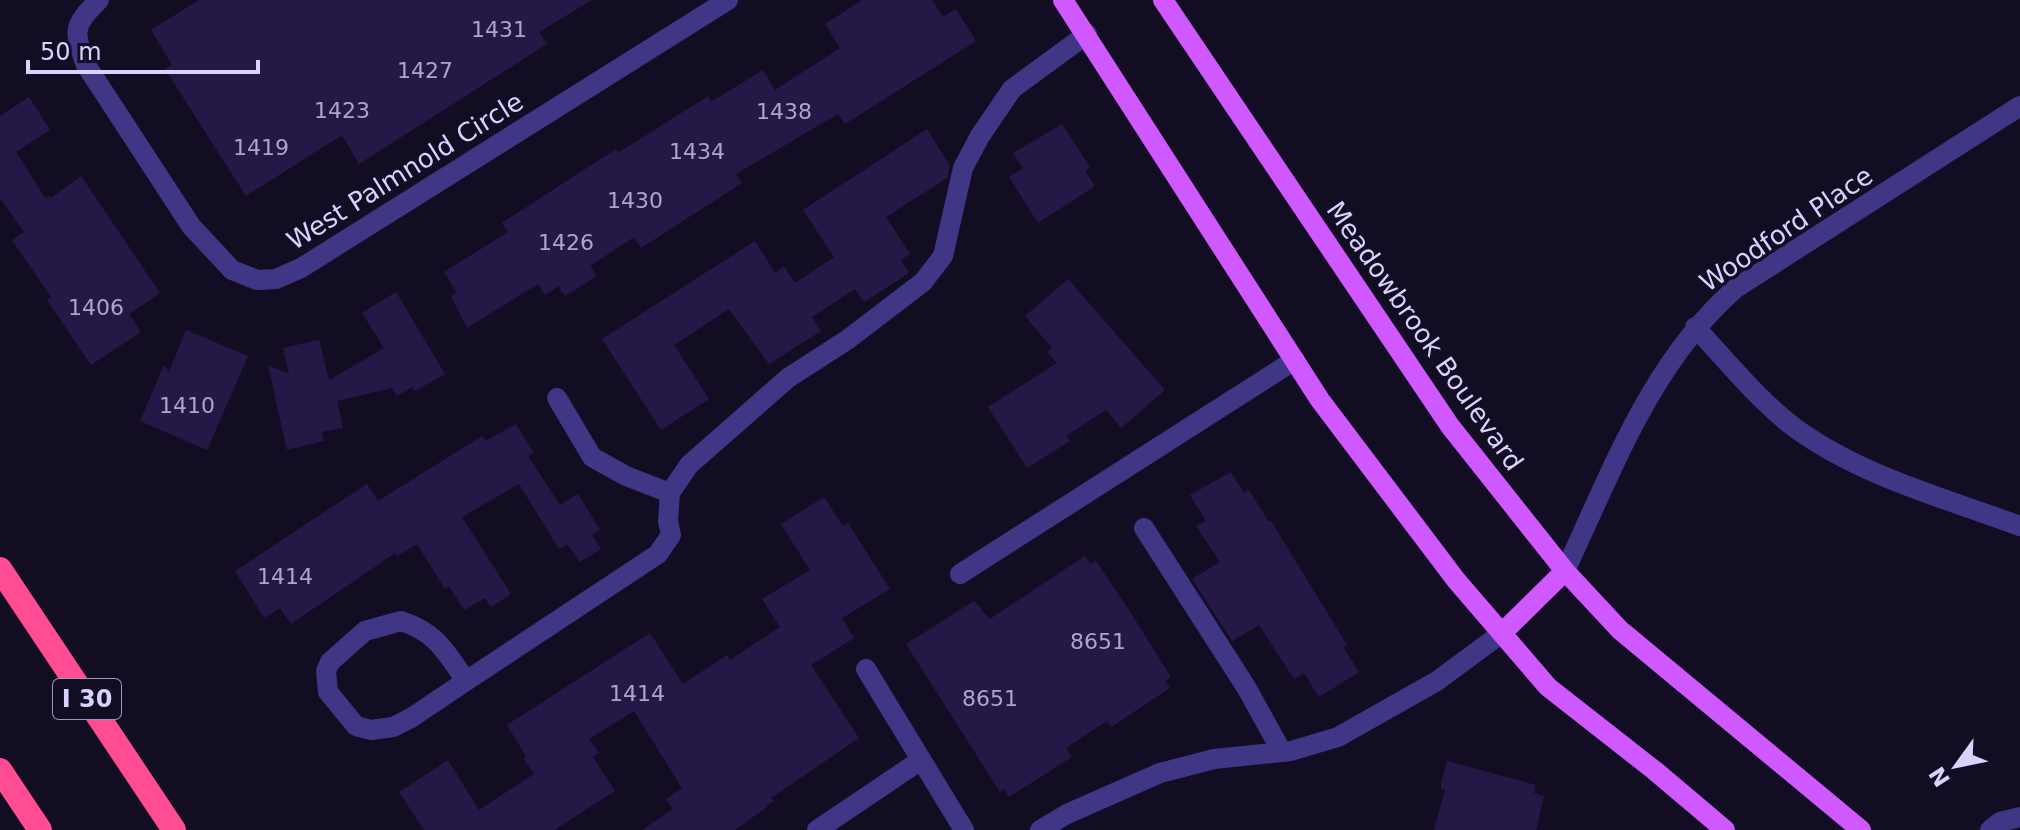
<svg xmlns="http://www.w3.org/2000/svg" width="2020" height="830" viewBox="0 0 2020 830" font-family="'DejaVu Sans',sans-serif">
	<rect width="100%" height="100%" fill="#130d24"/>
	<g fill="#261846">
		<path d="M199 0H592L539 32 547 44 359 164 342 135 246 196 165 69 172 65 151 30Z"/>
		<path d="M862 0H932L943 17 956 9 976 41 845 124 838 114 736 174 742 183 641 248 634 237 590 266 597 276 565 296 558 286 545 295 538 284 467 328 451 296 457 293 444 272 508 232 502 223 616 149 618 153 708 96 711 102 763 70 775 90 840 48 825 24Z"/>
		<path d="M29 97 50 130 16 152 45 198 49 196 51 198 81 176 160 293 129 314 141 332 91 365 47 300 51 297 12 240 24 232 0 198V116Z"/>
		<path d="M1062 124 1090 167 1085 171 1095 186 1038 223 1009 177 1023 168 1013 153Z"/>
		<path d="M927 129 950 166 947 178 886 217 910 254 901 260 909 273 864 302 855 289 812 317 821 331 769 364 729 309 674 345 709 399 661 430 602 339 755 241 775 273 784 266 795 283 834 257 803 210Z"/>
		<path d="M1068 279 1165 390 1121 428 1106 410 1066 436 1070 441 1027 468 988 407 1057 363 1047 352 1052 348 1025 316Z"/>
		<path d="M396 292 445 374 415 391 412 387 397 396 392 388 337 401 343 428 322 432 324 441 287 450 268 365 289 374 283 348 319 340 329 380 384 348 362 313Z"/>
		<path d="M186 330 248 356 207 450 140 421 164 365 169 372Z"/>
		<path d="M516 424 534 453 528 456 560 505 578 494 600 530 592 535 601 549 580 562 567 544 559 549 519 484 462 517 511 594 491 607 485 598 464 610 449 586 445 589 417 544 397 556 395 553 291 624 280 608 264 618 235 571 367 484 378 501 482 436 485 441Z"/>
		<path d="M1231 472 1244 493 1249 490 1269 522 1271 521 1347 645 1343 647 1359 672 1319 697 1304 673 1294 679 1259 625 1232 641 1192 579 1220 562 1196 526 1206 521 1190 495Z"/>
		<path d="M824 497 843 526 848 523 890 589 842 618 854 638 811 665 859 738 771 798 774 801 766 806 767 807 735 830H642L673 809 666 799 682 788 634 711 589 739 599 753 593 757 615 791 554 830H424L399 792 448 760 479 810 534 774 523 758 526 756 507 725 650 633 683 684 727 655 730 660 780 627 762 599 810 570 781 524Z"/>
		<path d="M1085 556 1090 564 1096 561 1129 610 1171 677 1165 681 1170 688 1111 727 1107 721 1066 748 1072 757 1009 797 1004 789 1000 792 906 644 974 601 990 619Z"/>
		<path d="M1447 761 1536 785 1534 793 1544 796 1536 830H1434L1445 790 1441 789V784Z"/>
	</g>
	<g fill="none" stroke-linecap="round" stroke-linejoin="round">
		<g stroke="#403686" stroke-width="20">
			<path d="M99 0C73 26 73 30 86 65L191 226 232 270 257 280 276 279 301 268 728 0"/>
			<path d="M1695 327C1727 361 1758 400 1795 428 1861 476 1944 498 2020 526"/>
			<path d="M557 398 592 457 626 476 670 493"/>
			<path d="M1144 528 1246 687 1282 752"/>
			<path d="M1565 571C1612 471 1651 362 1736 288L2020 106"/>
			<path d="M960 574 1295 360"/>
			<path d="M401 621C436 632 446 652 466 681L411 718 393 727 371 730 356 726 328 692 326 671 330 662 365 631Z"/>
			<path d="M866 669 964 830"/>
			<path d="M466 681 658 554 671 535 668 521 670 493 689 465 788 378 847 340 923 282 943 256 963 168 980 136 1012 89 1087 34"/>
			<path d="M817 830 921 760"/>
			<path d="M1040 830 1067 814 1160 773 1214 759 1291 751 1338 737 1437 681 1502 633"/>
			<path d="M1990 830 2000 822 2020 817"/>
		</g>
		<g stroke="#cf58ff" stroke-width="20">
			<path d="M1063 0 1320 400 1456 580 1548 687 1654 770 1725 830"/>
			<path d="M1163 0 1450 426 1565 571 1620 630 1861 830"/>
			<path d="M1502 633 1565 571"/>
		</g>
		<g stroke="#ff4c92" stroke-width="24">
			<path d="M0 569 174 830"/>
			<path d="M0 770 40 830"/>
		</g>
	</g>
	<g text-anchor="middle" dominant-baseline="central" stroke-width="7" stroke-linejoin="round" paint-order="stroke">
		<g font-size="22" fill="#ada3d1">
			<text x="499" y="29">1431</text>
			<text x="425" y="70">1427</text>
			<text x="342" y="110">1423</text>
			<text x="784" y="111">1438</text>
			<text x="261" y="147">1419</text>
			<text x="697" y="151">1434</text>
			<text x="635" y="200">1430</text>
			<text x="566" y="242">1426</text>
			<text x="96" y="307">1406</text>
			<text x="187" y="405">1410</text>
			<text x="285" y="576">1414</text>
			<text x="1098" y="641">8651</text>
			<text x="637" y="693">1414</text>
			<text x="990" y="698">8651</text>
		</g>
		<rect fill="#130d24" stroke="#9e96bd" stroke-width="2" x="53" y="679" width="68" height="40" rx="6"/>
		<g font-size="24" font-weight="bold" fill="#dad1ff">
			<text x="87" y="699">I 30</text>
		</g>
		<g font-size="26" fill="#dad1ff" stroke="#130d24">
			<text transform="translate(405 171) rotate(-32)">West Palmnold Circle</text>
			<text transform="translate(1786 229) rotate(-34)">Woodford Place</text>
			<text transform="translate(1425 336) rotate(55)">Meadowbrook Boulevard</text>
		</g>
	</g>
	<g transform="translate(1956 766) rotate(237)" stroke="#130d24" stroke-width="6" paint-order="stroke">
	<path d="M0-6L14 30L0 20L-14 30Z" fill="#dad1ff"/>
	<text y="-12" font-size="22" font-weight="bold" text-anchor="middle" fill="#dad1ff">N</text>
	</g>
	<path d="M28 60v12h230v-12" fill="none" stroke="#dad1ff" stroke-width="4"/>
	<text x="40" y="60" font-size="24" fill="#dad1ff" stroke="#130d24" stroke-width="6" paint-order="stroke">50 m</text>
</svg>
